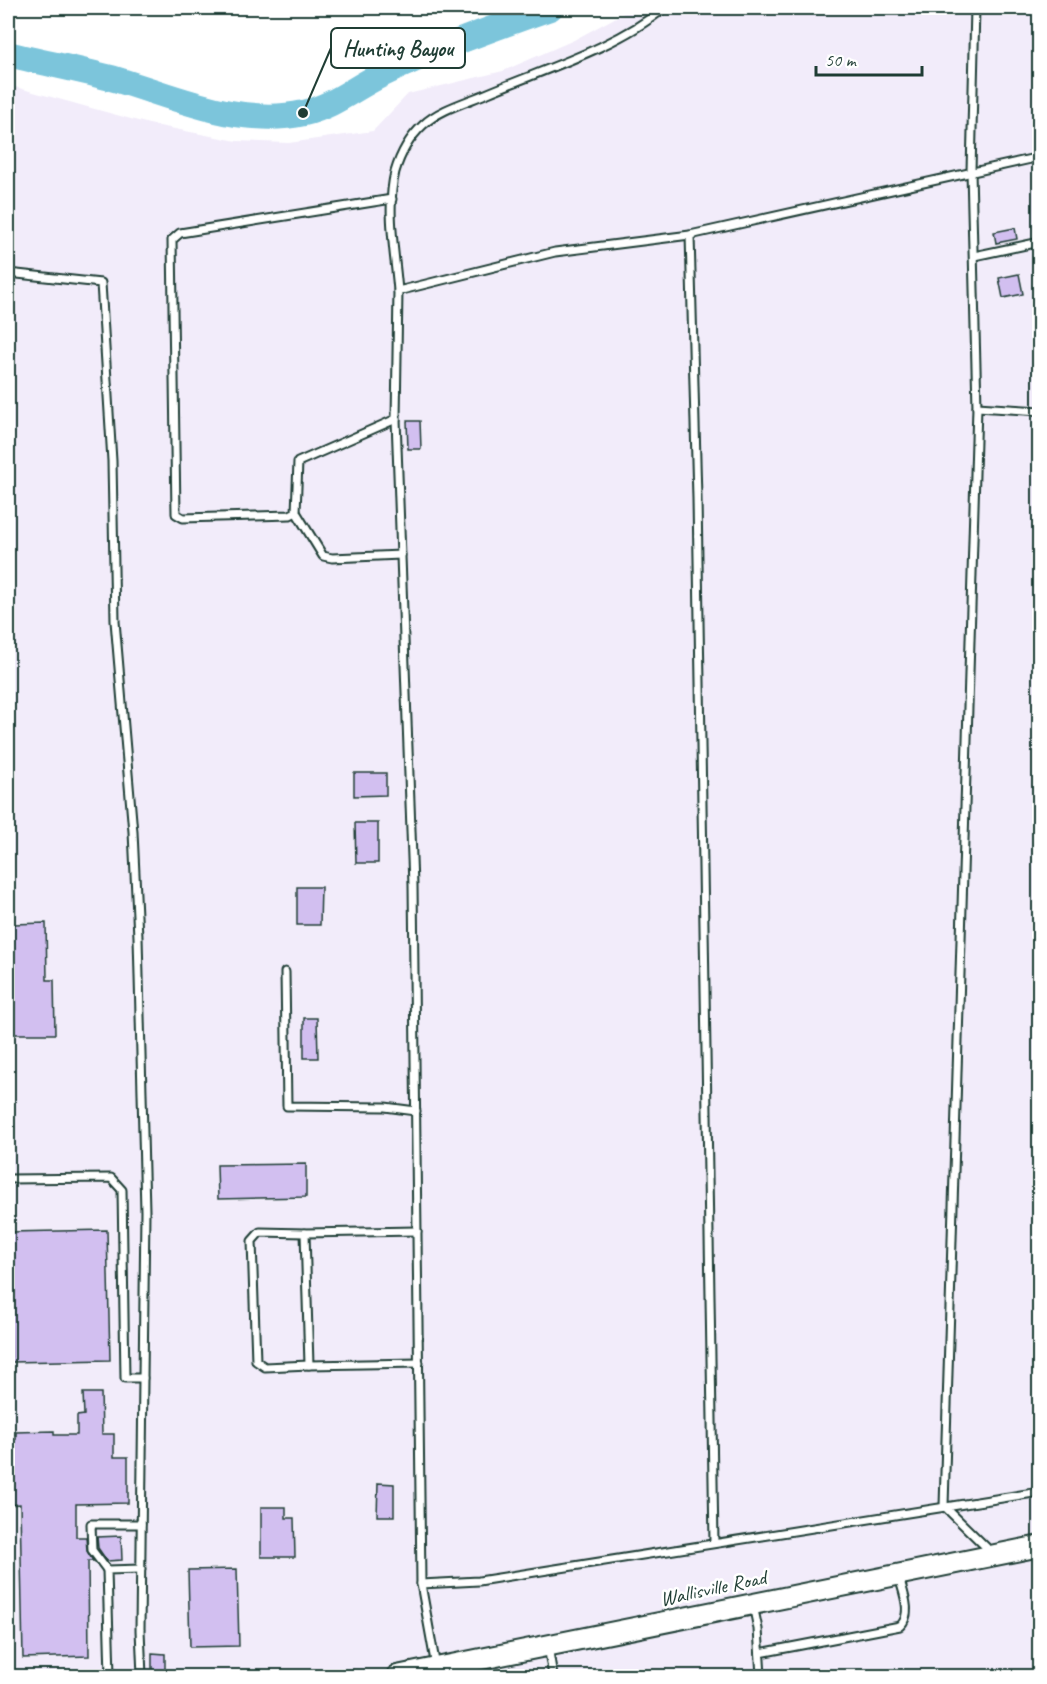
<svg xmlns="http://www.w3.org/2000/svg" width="1047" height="1684" viewBox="0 0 1047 1684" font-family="Caveat,sans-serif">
	<rect width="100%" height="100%" fill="#fff"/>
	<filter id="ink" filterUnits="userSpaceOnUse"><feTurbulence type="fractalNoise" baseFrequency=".0167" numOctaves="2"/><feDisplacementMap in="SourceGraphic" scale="12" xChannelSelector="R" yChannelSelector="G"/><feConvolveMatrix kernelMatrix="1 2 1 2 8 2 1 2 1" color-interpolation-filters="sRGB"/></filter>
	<g filter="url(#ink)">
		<path fill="#f2ecfa" d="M633 8H1039V1676H8V85L149 124 237 141 289 143 373 131 408 94 503 71 574 40Z"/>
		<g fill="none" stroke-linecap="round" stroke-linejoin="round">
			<path stroke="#7bc5db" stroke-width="26" d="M8 54C44 63 82 70 118 80 178 98 240 127 304 113 334 106 354 88 381 75 435 49 493 28 550 8"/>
		</g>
		<g fill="#d2bff0" stroke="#1f3d34" stroke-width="1.5">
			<path d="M1015 228 1017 239 996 243 994 232Z"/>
			<path d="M1019 274 1023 294 1003 298 999 278Z"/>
			<path d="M407 421H420L421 449H408Z"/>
			<path d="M354 773H386V795L354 796Z"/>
			<path d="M355 823H378V863H356Z"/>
			<path d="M297 887H321L320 925H297Z"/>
			<path d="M46 923 47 980H54L55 1034H8V929H13V924Z"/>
			<path d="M304 1018H317L318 1058H304Z"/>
			<path d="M306 1164V1197L218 1199 217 1165Z"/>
			<path d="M107 1230 110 1360 11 1362 9 1232Z"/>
			<path d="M83 1393H101L102 1434H114V1457H128V1503L76 1504V1537H86L87 1551 93 1561H88L89 1656 23 1658 20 1504 8 1505V1439H16V1432L54 1431V1435H77V1416L84 1415Z"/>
			<path d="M378 1483 394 1484V1516H377Z"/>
			<path d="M261 1507H286V1518H294L295 1557H261Z"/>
			<path d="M121 1536 122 1560 107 1561 98 1548 97 1537Z"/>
			<path d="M237 1569 239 1646 190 1647 188 1570Z"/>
			<path d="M152 1653 165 1654V1673H152Z"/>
		</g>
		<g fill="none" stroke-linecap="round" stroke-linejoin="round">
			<defs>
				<g id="lane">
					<path d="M975 8 971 171 977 407 944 1506 991 1552"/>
					<path d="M392 199 180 233 172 240 176 514 183 518 290 515 296 512 298 462 396 419"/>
					<path d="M690 235 697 498 714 1543"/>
					<path d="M974 256 1040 242"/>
					<path d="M8 273 101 283 112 461 115 621 133 832 138 937 145 1211 140 1630 142 1676"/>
					<path d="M398 291C395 253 386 209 395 172 400 155 410 137 423 125 440 109 467 102 488 93 545 69 617 47 664 8"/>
					<path d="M977 407 1040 411"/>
					<path d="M296 512 323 556 332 558 401 555"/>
					<path d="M285 972 287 1106 385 1107 416 1111"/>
					<path d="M8 1179 111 1178 122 1190 125 1378H143"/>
					<path d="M417 1231 305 1233 309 1365 419 1363"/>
					<path d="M305 1233 260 1232 252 1241 256 1361 265 1367 309 1365"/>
					<path d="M107 1570 92 1550 91 1524H141"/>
					<path d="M421 1584 479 1581 1040 1492"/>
					<path d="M753 1605 758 1629 761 1676"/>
					<path d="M548 1646 553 1676"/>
					<path d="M760 1653 900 1626C913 1614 903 1592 899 1577"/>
					<path d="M436 1667 421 1584 413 885 396 419 398 291 555 252 690 235 1040 157"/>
					<path d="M110 1676 107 1570 141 1569"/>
				</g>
				<path id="secondary" d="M397 1676 1040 1546"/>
			</defs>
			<use href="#lane" stroke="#1f3d34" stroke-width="11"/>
			<use href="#secondary" stroke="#1f3d34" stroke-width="24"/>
			<use href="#lane" stroke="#fff" stroke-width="7"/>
			<use href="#secondary" stroke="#fff" stroke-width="20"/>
		</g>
	</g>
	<g text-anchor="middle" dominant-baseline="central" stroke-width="5" stroke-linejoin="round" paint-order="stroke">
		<g font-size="21" fill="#1f3d34" stroke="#fff">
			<text transform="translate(713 1588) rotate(-12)">Wallisville Road</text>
		</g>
	</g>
	<path fill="none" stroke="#1f3d34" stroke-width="2" d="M303 113L331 48"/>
	<circle fill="#1f3d34" stroke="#fff" stroke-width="2" cx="303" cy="113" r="6"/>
	<rect fill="#fff" stroke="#1f3d34" stroke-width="2" x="331" y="28" width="134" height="40" rx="6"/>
	<g font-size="22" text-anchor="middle" font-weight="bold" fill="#1f3d34">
		<text x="398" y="56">Hunting Bayou</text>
	</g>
	<rect width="1047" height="1684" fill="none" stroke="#fff" stroke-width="30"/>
	<rect x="15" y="15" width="1017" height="1654" fill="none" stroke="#1f3d34" stroke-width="2" filter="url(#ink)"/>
	<path d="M816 66v9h106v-9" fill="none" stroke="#1f3d34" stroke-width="3"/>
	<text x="825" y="66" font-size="18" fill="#1f3d34" stroke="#ffffff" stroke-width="4.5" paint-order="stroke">50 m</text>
</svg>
